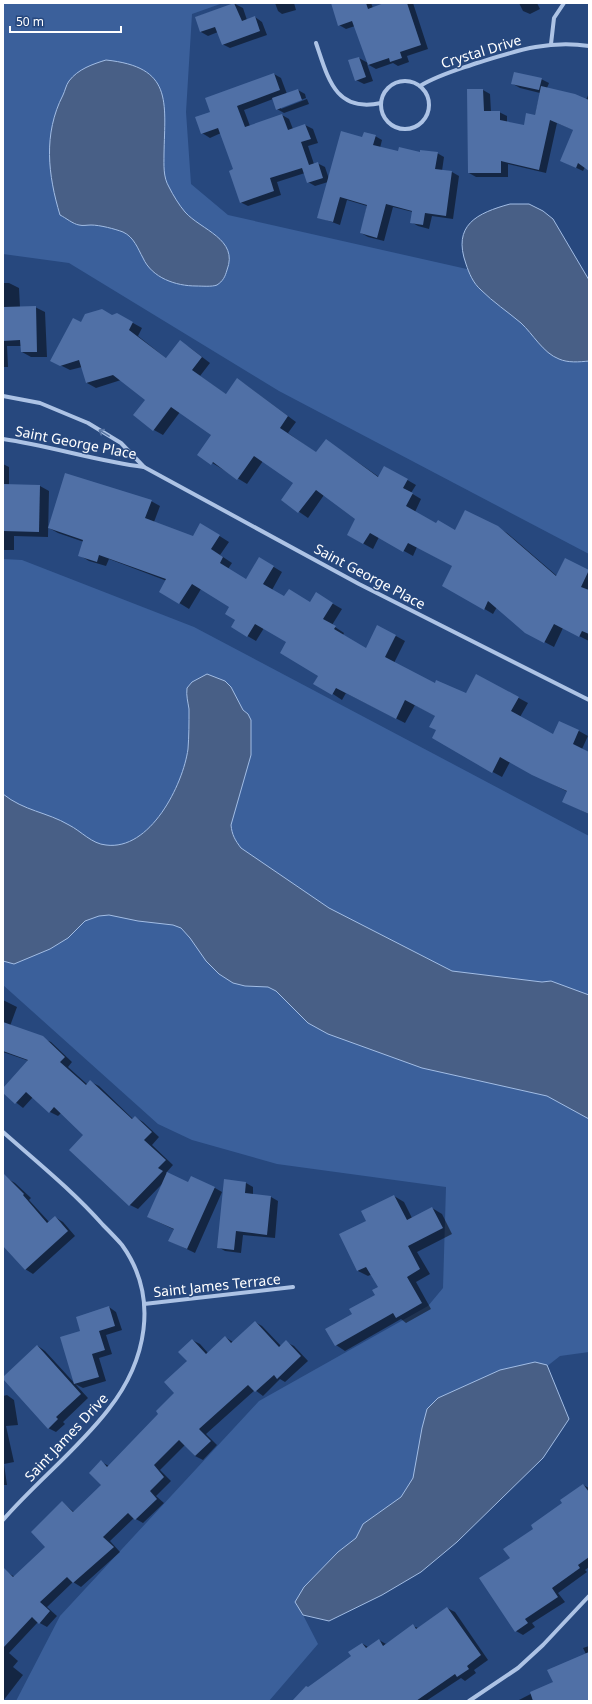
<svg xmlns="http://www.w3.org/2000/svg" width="592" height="1704" viewBox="0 0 592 1704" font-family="'Noto Sans',sans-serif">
	<rect width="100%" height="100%" fill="#27487e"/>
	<g fill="#3b609b">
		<path d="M3 3H223L192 14 186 112 191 184 228 215 515 280 589 323V554L279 391 69 263 3 254Z"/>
		<path d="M3 559 22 560 194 627 589 836V1352L560 1356 451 1442 302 1613 318 1644 269 1701H16L60 1616 259 1401 428 1306 443 1288 446 1187 277 1164 192 1140 158 1124 3 985Z"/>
	</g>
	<g fill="#485f86" stroke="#a2bde5">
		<path d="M106 60C173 67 165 101 164 154 164 165 163 177 169 187 173 195 179 205 185 212 201 230 239 239 227 270 225 277 223 281 217 285 212 287 202 286 196 286 176 286 152 278 143 258 138 249 134 237 123 232 115 229 100 225 91 225 87 225 83 226 79 225 73 224 66 218 60 215 48 175 43 134 63 95 65 91 66 85 69 81 78 69 93 64 106 60Z"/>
		<path d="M510 204H529L543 211 553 219 589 280V361C579 362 568 363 559 359 543 353 533 334 521 323 508 312 493 302 481 290 473 283 469 273 466 264 452 225 477 213 510 204Z"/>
		<path d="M207 674 225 681 231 687 243 710 248 714 251 720V755L231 825C232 835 235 840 241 848L329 908 452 971 542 982 551 981 589 995V1119L547 1096 422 1068 328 1034 308 1023 276 991 268 987 245 986 233 983 219 974 206 961 190 938 181 928 173 925 138 921 109 915 99 916 85 921 68 938 50 949 14 964 3 961V794C24 811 47 812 69 825 81 831 92 844 106 845 150 851 183 785 188 749 189 736 189 723 189 709 188 702 186 696 187 688L192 682Z"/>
		<path d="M535 1362 547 1365 569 1419 543 1458 457 1542 421 1572 382 1595 329 1621 303 1615 295 1602 304 1587 338 1552 356 1538 363 1524 401 1497 413 1478 422 1428 427 1409 438 1398 500 1370Z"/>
	</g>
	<g fill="#0007">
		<path d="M275 3H294L296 10 282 14 278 11Z"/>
		<path d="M332 3H371L373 8 388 3H413L428 49 407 56 409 62 398 66 393 63 376 69 367 64 373 81 364 84 356 80 359 58 368 63 355 26 346 29 339 25Z"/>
		<path d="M519 3H537L540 9 530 14 523 11Z"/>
		<path d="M235 4 243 8 247 20 255 17 262 22 267 35 230 48 222 44 218 32 208 36 201 32 196 17Z"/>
		<path d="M274 74 281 78 287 94 298 90 305 94 306 98 281 107V109L307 99 309 104 284 113 277 109 273 99 244 110 250 126 282 115 289 119 293 129 305 125 313 129 318 143 308 146 314 164 317 163 325 167 329 179 363 138 375 136 382 140 380 148 399 152 437 153 444 157 442 171 452 172 459 176 453 219 432 216 429 229 418 226 411 222 413 212 393 207 384 241 368 237 361 233 367 206 347 200 340 225 318 217 328 182 315 186 308 182 305 173 277 182 281 195 248 206 240 202 234 170 221 133 210 138 202 133 211 112Z"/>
		<path d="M541 79 549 83 547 88 586 100 589 93V170L585 167 583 171 568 164 574 130 557 123 546 173 508 164V177H476L469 173 468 90H483L490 94 491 112H499L507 116V122L524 126 535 116 540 93 520 88 513 84Z"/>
		<path d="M3 283H9L19 288 20 307H35L45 312 47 357H31L22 352 21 346H7L8 367H3Z"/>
		<path d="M117 314 142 328 138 336 167 359 180 342 189 347 210 363 200 376 227 395 237 379 246 385 296 422 288 433 316 453 326 440 379 477 385 467 416 485 411 493 421 499 415 512 437 524 455 531 497 527 507 533 557 576 565 559 589 571V641L563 628 554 647 535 637 497 607 493 614 444 585 453 566 417 547 413 556 379 537 373 549 348 535 357 518 324 495 308 518 282 500 295 483 263 461 247 484 199 455 212 435 180 412 163 435 154 430 147 400 121 380 96 388 87 383 82 367 70 370 60 365 81 323Z"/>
		<path d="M3 464 9 467V485L40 486 49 491 48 537 14 536V550H3Z"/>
		<path d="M151 501 160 506 154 522 193 537 210 530 229 542 220 555 232 563 228 569 246 580 259 558 282 572 272 590 284 597 311 603 316 594 342 609 332 625 344 633 343 635 366 649 396 636 405 641 394 663 435 684 466 694 476 675 528 703 520 717 553 735 579 731 588 736 582 749 589 753V814L564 802 568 792 510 762 502 777 476 763 437 730 436 716 415 705 405 723 346 693 342 700 333 694 314 683 319 675 288 642 264 628 256 641 232 627 236 620 230 606 201 589 189 609 160 591 167 581 109 559 106 566 89 561 79 555 84 542 58 533 49 528Z"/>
		<path d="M3 1000 17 1007 10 1026 51 1042 72 1062 68 1067 88 1085 91 1082 99 1086 133 1119 135 1117 143 1122 159 1137 152 1145 173 1165 166 1173 189 1183 215 1188 222 1192 195 1253 170 1241 175 1230 148 1217 162 1184 138 1209 130 1205 85 1135 61 1113 58 1116 50 1112 33 1097 23 1108 3 1092V1089L29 1061 3 1052V1053Z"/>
		<path d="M8 1179 15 1183 31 1198 29 1200 50 1223 55 1217 63 1222 75 1236 33 1274 25 1269 3 1244V1184Z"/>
		<path d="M225 1180 246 1183 253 1187V1195L271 1197 278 1201 275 1238 243 1235 241 1253 225 1251 218 1247Z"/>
		<path d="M394 1196 404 1202 412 1218 432 1208 442 1214 452 1234 417 1252 430 1274 416 1282 431 1309 406 1323 401 1319 345 1351 336 1345 354 1314 376 1295 379 1287 372 1274 368 1276 358 1271 367 1221Z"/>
		<path d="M109 1307 116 1312 122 1330 106 1335 112 1354 99 1358 106 1381 83 1388 75 1384 61 1338 81 1332Z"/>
		<path d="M255 1322 262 1326 281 1346 286 1342 294 1346 308 1361 285 1382 280 1379 263 1396 255 1390 206 1434 217 1445 203 1460 195 1456 185 1445 160 1470 171 1481 156 1496 164 1503 143 1523 134 1518 110 1541 120 1552 81 1587 73 1582 47 1607 57 1616 47 1627 38 1622 9 1653 18 1661 13 1667 23 1675 3 1701V1575L8 1573 15 1577 47 1547 62 1502 74 1512 102 1485 101 1462 109 1466 160 1414 176 1393 188 1362 192 1340 200 1344 208 1353 225 1337 233 1342Z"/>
		<path d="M38 1346 45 1351 88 1398 63 1422 65 1424 56 1432 48 1428Z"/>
		<path d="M7 1395 14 1400 18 1425 6 1426 14 1462 4 1464 7 1485H3V1396Z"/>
		<path d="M583 1485 589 1488V1567L585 1570 587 1572 558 1593 565 1602 532 1623 535 1627 523 1635 516 1631 511 1558 535 1529Z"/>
		<path d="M447 1608 455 1612 488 1660 474 1670 476 1673 465 1681 461 1678 426 1701H293L352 1657 363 1644 368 1647 379 1640 386 1644 413 1626 418 1628Z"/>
		<path d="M589 1646V1701H517L554 1682 586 1654 583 1648Z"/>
	</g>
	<g fill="#5070a6">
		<path d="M234 3 242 21 255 16 260 31 222 45 215 27 200 32 195 17Z"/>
		<path d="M331 3H366L368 9 384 3H407L421 45 400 52 402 58 390 62 389 58 368 65 352 21 338 26Z"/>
		<path d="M359 57 366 77 355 81 348 60Z"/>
		<path d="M514 72 542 78 539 90 511 84Z"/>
		<path d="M274 73 280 90 237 106 245 127 282 114 288 130 305 124 311 139 301 142 309 165 318 162 323 178 307 183 302 168 270 178 274 191 240 203 229 171 233 169 218 128 201 134 195 117 210 112 205 98Z"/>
		<path d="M541 86 575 94 589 100V171L578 163 576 168 560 161 573 130 550 120 539 170 501 161V173H468L467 89H483L484 111H500V120L524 125 526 113 535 115Z"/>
		<path d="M298 89 302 100 276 110 272 98Z"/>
		<path d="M341 131 362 137 364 132 376 135 373 145 398 151 399 147 420 152V150L438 152 435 169 452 171 446 216 425 213 423 225 410 223 412 211 386 204 377 238 360 233 367 205 340 197 333 222 317 218Z"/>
		<path d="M36 306 37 352H21L20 340 3 341V307Z"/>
		<path d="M102 309 112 315 117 313 133 322 129 330 166 358 180 340 202 357 192 370 226 394 237 378 288 416 280 428 316 452 326 439 378 477 384 466 408 479 403 488 413 493 406 506 436 523 438 520 455 530 465 510 498 526 556 576 565 558 589 570 581 587 589 590V634L582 631 579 637 554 624 544 643 525 633 488 601 484 610 442 586 452 566 408 543 403 552 370 533 363 544 347 535 355 519 316 490 298 513 281 500 293 483 254 456 237 480 213 462 211 465 197 455 211 435 171 407 153 431 133 415 145 400 113 375 86 383 79 360 60 366 50 361 73 318 81 322 85 314Z"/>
		<path d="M65 473 152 500 145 518 193 536 200 523 220 535 211 549 223 557 220 563 246 579 259 557 274 566 263 584 284 596 289 589 310 602 316 592 333 603 323 619 336 626 334 629 366 648 377 625 396 635 385 657 435 683 436 680 466 693 476 674 519 697 511 711 553 734 559 721 579 730 573 744 589 752V814L562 802 567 791 532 775 500 757 492 773 432 738 436 730 429 727 435 716 405 700 396 719 336 688 332 695 313 684 318 676 280 653 286 642 255 624 247 637 231 627 235 620 225 614 229 607 192 584 179 604 159 592 166 579 99 555 97 562 78 556 83 540 48 528Z"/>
		<path d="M3 484 40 485 39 532 3 531Z"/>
		<path d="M3 1022 43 1036 65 1057 60 1062 86 1085 90 1080 132 1119 135 1116 152 1132 144 1140 166 1160 158 1168 163 1171 129 1206 69 1150 83 1135 54 1107 49 1113 26 1092 15 1104 3 1093V1088L28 1060 3 1051Z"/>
		<path d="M167 1172 188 1182 191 1176 215 1187 187 1249 168 1241 174 1229 147 1217Z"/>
		<path d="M3 1173 24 1194 23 1195 47 1223 55 1216 68 1231 25 1270 3 1246Z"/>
		<path d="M224 1179 246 1182 245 1193 271 1196 267 1235 236 1231 234 1250 217 1248Z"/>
		<path d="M394 1195 407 1220 432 1207 443 1228 408 1246 420 1269 407 1277 422 1303 396 1318 393 1313 335 1346 325 1329 352 1314 349 1309 375 1295 372 1290 378 1287 366 1267 357 1271 339 1234 366 1221 361 1211Z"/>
		<path d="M109 1306 115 1326 99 1331 105 1350 92 1354 99 1377 74 1384 60 1337 80 1331 76 1317Z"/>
		<path d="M255 1321 279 1347 286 1340 301 1356 277 1379 274 1375 255 1392 248 1385 199 1429 211 1441 195 1456 179 1440 154 1465 164 1477 150 1491 157 1499 135 1520 128 1513 103 1537 114 1547 73 1583 67 1577 40 1602 50 1611 39 1624 32 1617 3 1648V1567L13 1577 45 1547 31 1532 62 1501 73 1512 101 1485 89 1473 101 1460 107 1467 158 1414 156 1411 174 1393 164 1382 187 1361 178 1352 192 1339 206 1354 225 1336 231 1343Z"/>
		<path d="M37 1345 81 1394 56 1417 58 1419 48 1429 3 1379V1377Z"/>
		<path d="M583 1484 589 1492V1557L578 1565 580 1568 552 1588 558 1597 525 1619 528 1623 515 1632 479 1578 510 1558 503 1549 533 1529 531 1525 562 1503 560 1500Z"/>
		<path d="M447 1607 481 1655 467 1666 469 1669 457 1677 455 1674 416 1701H292L306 1686 308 1687 351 1656 348 1652 362 1643 366 1648 379 1639 383 1646 413 1624 416 1629Z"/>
		<path d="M589 1652V1701H533L530 1692 553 1682 547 1670Z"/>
	</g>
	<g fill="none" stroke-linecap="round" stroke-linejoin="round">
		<g stroke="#adc3e5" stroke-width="4">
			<path d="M316 43C328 78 335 113 381 103"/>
			<path d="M551 44 554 18 564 3"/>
			<circle cx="405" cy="105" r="24"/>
			<path d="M420 86C438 75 457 70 477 63 516 51 547 40 589 46"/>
			<path d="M3 396 40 403 88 423 121 443 144 467"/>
			<path d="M3 439C51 446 96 461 144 467L359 584 589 700"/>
			<path d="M3 1132C37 1162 73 1191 103 1225 109 1231 116 1238 122 1245 160 1298 146 1362 108 1410 77 1450 36 1482 3 1520"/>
			<path d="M144 1304 293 1287"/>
			<path d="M469 1701 518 1668 543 1645 589 1596"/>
		</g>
	</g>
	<defs><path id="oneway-shaft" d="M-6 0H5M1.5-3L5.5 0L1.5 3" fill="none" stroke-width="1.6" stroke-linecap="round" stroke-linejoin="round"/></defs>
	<use stroke="#5673a2" href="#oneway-shaft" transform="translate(104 433) rotate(-149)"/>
	<g text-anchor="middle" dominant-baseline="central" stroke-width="3" stroke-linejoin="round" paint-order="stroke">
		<g font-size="14" fill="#fff" stroke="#27487e">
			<text transform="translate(481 51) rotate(-17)">Crystal Drive</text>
			<text transform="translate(76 442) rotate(11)">Saint George Place</text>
			<text transform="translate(370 576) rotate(28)">Saint George Place</text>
			<text transform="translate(217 1285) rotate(-6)">Saint James Terrace</text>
			<text transform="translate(66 1437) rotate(-47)">Saint James Drive</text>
		</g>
	</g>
	<rect width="592" height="1704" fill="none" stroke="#ffffff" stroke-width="8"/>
	<path d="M10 26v6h111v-6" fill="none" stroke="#ffffff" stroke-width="2"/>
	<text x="16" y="26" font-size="12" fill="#ffffff" stroke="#27487e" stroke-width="3" paint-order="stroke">50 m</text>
</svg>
